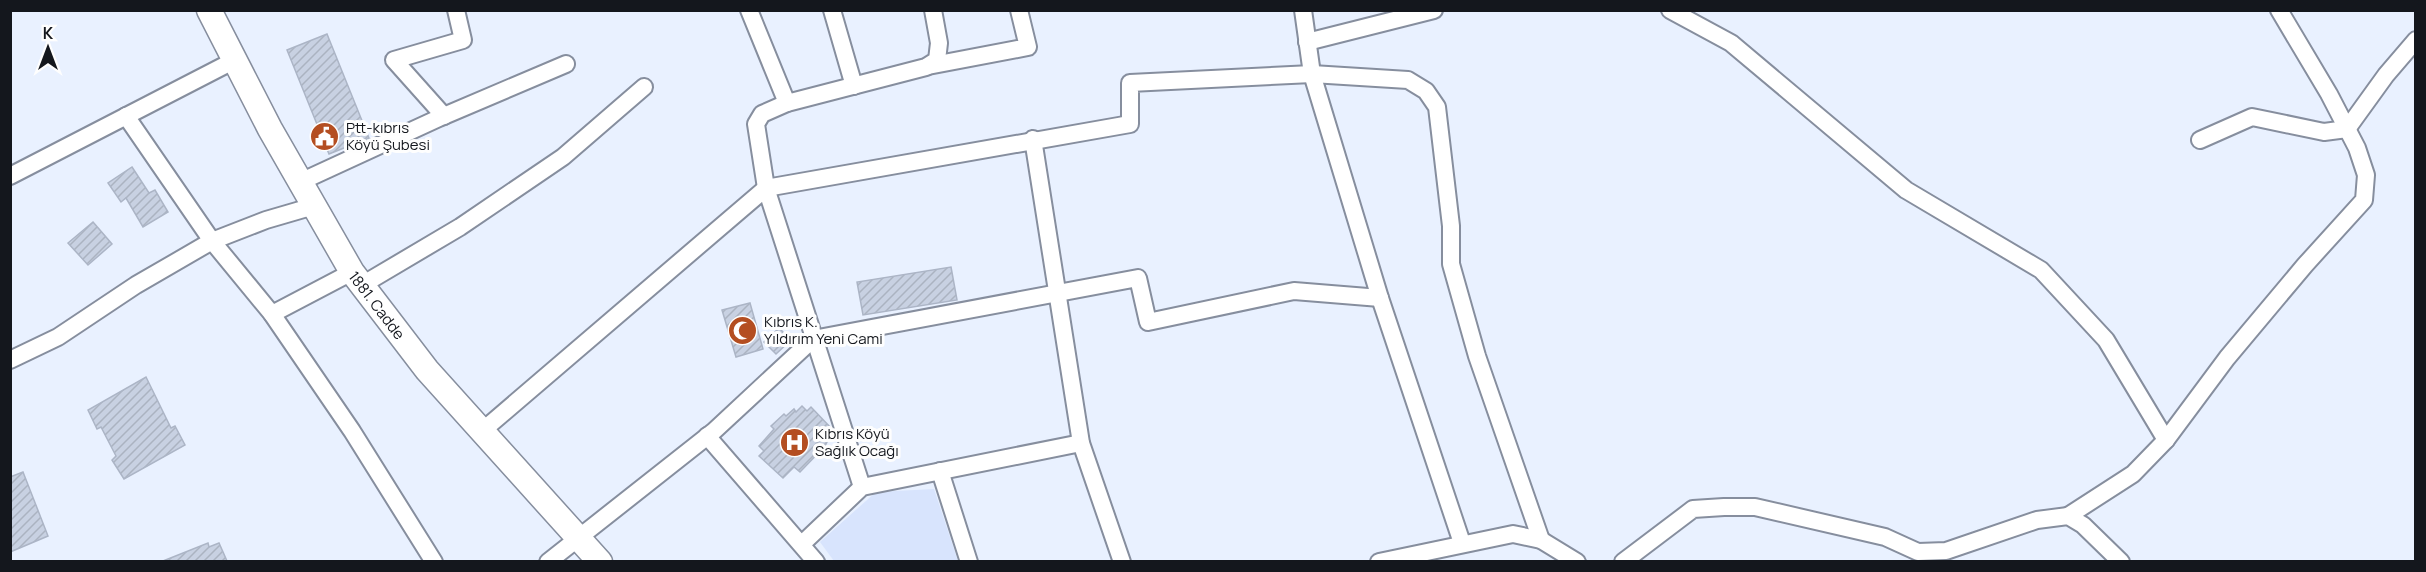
<svg xmlns="http://www.w3.org/2000/svg" width="2426" height="572" viewBox="0 0 2426 572" font-family="Manrope,sans-serif">
	<defs>
		<pattern id="building-hatch" width="6" height="6" patternUnits="userSpaceOnUse" patternTransform="scale(1.5)"><rect width="6" height="6" fill="#c8d1e2"/><path d="M-1 1l2-2M0 6l6-6M5 7l2-2" fill="none" stroke="#abb3c1"/></pattern>
	</defs>
	<rect width="100%" height="100%" fill="#e9f1ff"/>
	<path fill="#d8e4fd" d="M934 489 958 561H834L820 542 876 492Z"/>
	<g fill="url(#building-hatch)" stroke="#acb5c6" stroke-width="1.5">
		<path d="M327 34 369 138 329 154 287 50Z"/>
		<path d="M132 167 149 193 155 190 168 212 143 227 126 198 121 202 108 183Z"/>
		<path d="M93 222 112 244 88 265 68 243Z"/>
		<path d="M951 267 957 300 863 315 857 282Z"/>
		<path d="M750 303 763 349 736 357 722 310Z"/>
		<path d="M779 328 791 340 776 354 764 342Z"/>
		<path d="M146 377 171 428 175 426 185 445 124 479 112 460 116 456 101 427 97 429 88 410Z"/>
		<path d="M802 406 807 411 811 407 832 429 825 436 828 440 825 446 800 472 794 467 783 478 759 456 764 451 759 446 774 429 771 426 784 414 786 416 794 409 796 412Z"/>
		<path d="M23 472 48 536 10 552V477Z"/>
		<path d="M208 543 209 547 219 543 227 561H163Z"/>
	</g>
	<g fill="none" stroke-linecap="round" stroke-linejoin="round">
		<defs>
			<g id="street">
				<path d="M749 10 787 103"/>
				<path d="M832 10 854 86"/>
				<path d="M1303 10 1312 74 1380 298 1462 543"/>
				<path d="M1670 10 1731 43 1906 190 2041 270 2106 340 2166 440"/>
				<path d="M1307 42 1434 10"/>
				<path d="M928 66 1028 47 1019 10"/>
				<path d="M126 116 212 241 272 314 352 431 434 562"/>
				<path d="M444 116 394 60 463 40 456 10"/>
				<path d="M1033 139 1081 443 1122 562"/>
				<path d="M2200 140 2252 117 2324 132 2347 129 2386 75 2416 40"/>
				<path d="M10 176 235 60"/>
				<path d="M300 182 439 118 566 64"/>
				<path d="M362 285 460 227 563 157 644 87"/>
				<path d="M272 314 352 272"/>
				<path d="M10 360 58 337 136 285 212 241 266 220 314 206"/>
				<path d="M481 432 766 188 1130 124V83L1312 74 1408 80 1426 91 1437 107 1451 226V264L1477 356 1541 540"/>
				<path d="M707 436 816 562"/>
				<path d="M940 471 969 562"/>
				<path d="M862 487 766 188 756 124 762 114 787 103 926 67 937 60 939 43 933 10"/>
				<path d="M2068 516 2133 474 2166 440 2227 358 2305 265 2364 200 2366 175 2357 148 2329 94 2279 10"/>
				<path d="M803 543 862 487 1081 443"/>
				<path d="M548 562 714 431 813 339 1138 278 1148 322 1294 291 1380 298"/>
				<path d="M1379 562 1513 534 1541 540 1577 562"/>
				<path d="M1623 562 1693 509 1724 507H1755L1885 537 1918 552 1946 551 2037 520 2068 516 2083 525 2121 562"/>
			</g>
			<g id="secondary">
				<path id="s1" d="M209 10 270 129 352 272 427 370 600 562"/>
			</g>
		</defs>
		<use href="#street" stroke="#868e9e" stroke-width="20"/>
		<use href="#secondary" stroke="#868e9e" stroke-width="27"/>
		<use href="#street" stroke="#fff" stroke-width="16"/>
		<use href="#secondary" stroke="#fff" stroke-width="24"/>
	</g>
	<defs>
		<symbol id="civic-disc" viewBox="-11 -11 22 22"><circle r="9.5" fill="#b44e21" stroke="#fefefe"/><path d="M-.6-6.5H3V-4.5H.6V-3L4-1V1h2V6H-6V1h2V-1L-.6-3ZM-1.2 2.5V6h2.4V2.5Z" fill="#fff"/></symbol>
		<symbol id="mosque-disc" viewBox="-11 -11 22 22"><circle r="9.5" fill="#b44e21" stroke="#fefefe"/><path d="M3.5-4.9A6 6 0 1 0 3.5 4.9A5 5 0 1 1 3.5-4.9Z" fill="#fff"/></symbol>
		<symbol id="hospital-disc" viewBox="-11 -11 22 22"><circle r="9.5" fill="#b44e21" stroke="#fefefe"/><path d="M-5-5h3v3.5h4V-5h3V5h-3V1.5h-4V5h-3Z" fill="#fff"/></symbol>
	</defs>
	<g fill-rule="evenodd">
		<use href="#civic-disc" x="308" y="120" width="33" height="33"/>
		<use href="#mosque-disc" x="726" y="314" width="33" height="33"/>
		<use href="#hospital-disc" x="778" y="426" width="33" height="33"/>
	</g>
	<g text-anchor="middle" dominant-baseline="central" stroke-width="6" stroke-linejoin="round" paint-order="stroke">
		<g font-size="15" fill="#14171d" stroke="#fefefe" text-anchor="start">
			<text x="346" y="127">Ptt-kıbrıs<tspan x="346" dy="17">Köyü Şubesi</tspan></text>
			<text x="764" y="321">Kıbrıs K.<tspan x="764" dy="17">Yıldırım Yeni Cami</tspan></text>
			<text x="815" y="433">Kıbrıs Köyü<tspan x="815" dy="17">Sağlık Ocağı</tspan></text>
		</g>
		<g font-size="15" fill="#14171d" stroke="#fefefe">
			<text stroke="none"><textPath href="#s1" startOffset="340">1881. Cadde</textPath></text>
		</g>
	</g>
	<rect width="2426" height="572" fill="none" stroke="#14171d" stroke-width="24"/>
	<g transform="translate(48 48)" stroke="#fefefe" stroke-width="4.5" paint-order="stroke">
	<path d="M0-4.5L10 22L0 15L-10 22Z" fill="#14171d"/>
	<text y="-9" font-size="16" font-weight="bold" text-anchor="middle" fill="#14171d">K</text>
	</g>
</svg>
